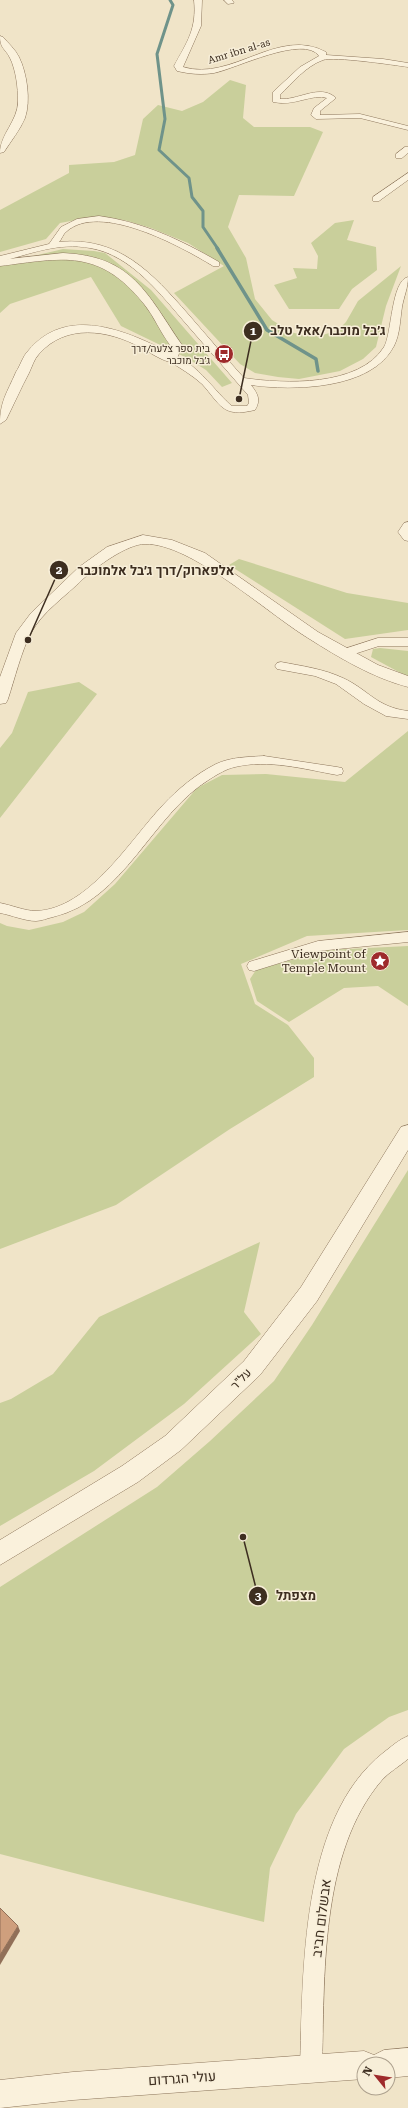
<svg xmlns="http://www.w3.org/2000/svg" width="408" height="2108" viewBox="0 0 408 2108" font-family="'Roboto Serif',Heebo,serif">
	<rect width="100%" height="100%" fill="#f0e4c8"/>
	<g fill="#c9cf9b">
		<path d="M230 80 246 85 243 118 254 127H310L323 132 294 196 239 195 228 227 246 258 255 299 272 320 291 332 305 336 322 335 337 331 346 322 358 301 401 266 386 306 376 347 363 359 340 371 299 379 278 377 255 373 240 364 174 293 224 266 188 243 151 228 124 220 93 217 60 223 46 239 0 252V210L69 173V165L114 162 135 155 143 119 158 105 182 111 203 102Z"/>
		<path d="M354 220 347 240 376 247 377 270 352 289 339 309H289L274 285 297 278 293 268 317 269 318 256 311 243 335 223Z"/>
		<path d="M63 249 94 251 105 253 151 290 232 383 222 387 206 370 185 357 121 326 91 277 10 304 0 313V264Z"/>
		<path d="M239 559 347 593 408 603V630L345 639 229 565Z"/>
		<path d="M380 648 408 651V677L371 657 373 649Z"/>
		<path d="M79 682 97 694 0 818V748L12 733 28 692Z"/>
		<path d="M408 731V930L307 936 241 964 255 1004 288 1025 314 1058V1077L230 1129 116 1205 0 1249V923L7 926 29 930 63 922 84 912 115 884 197 788 222 775 266 774 345 782Z"/>
		<path d="M408 946V1006L378 986 344 988 289 1022 257 1001 250 979 256 970 327 950Z"/>
		<path d="M408 1170V1710L389 1717 344 1749 296 1814 270 1868 264 1922 0 1854V1587L157 1487 210 1441 274 1381 312 1325Z"/>
		<path d="M260 1242 244 1312 261 1334 184 1404 94 1471 0 1526V1403L11 1399 53 1374 99 1317Z"/>
	</g>
	<g fill="none" stroke-linecap="round" stroke-linejoin="round">
		<path stroke="#6f938a" stroke-width="3" d="M170 0 173 5 157 54 165 119 159 150 189 178 192 197 203 211V227L218 249"/>
		<path stroke="#6f938a" stroke-width="3.5" d="M217 248 267 330 316 359 318 371"/>
		<defs>
			<g id="minor">
				<path d="M194 0H202L201 26 183 67C232 82 278 26 326 52V55L383 59 408 63V67C394 65 333 56 323 60 306 66 292 83 280 95V99H283C300 99 321 84 336 98L320 111V115L360 114 408 126V130L360 118 316 119 311 115 314 108 327 98C313 93 294 107 273 102V92L300 67 319 56C304 34 235 69 214 73 201 75 190 74 177 71L174 66C187 42 197 29 194 0Z"/>
				<path d="M224 0H232L234 3 228 4Z"/>
				<path d="M405 147H408V153L402 158H396V154Z"/>
				<path d="M408 173V180L379 201H373V197Z"/>
				<path d="M99 216C143 222 181 240 219 262V266H213C182 247 99 201 66 232 63 234 62 239 59 242 119 236 152 273 188 314 207 336 225 357 244 378 284 384 359 387 384 347 392 334 391 281 408 277 408 288 404 296 402 307 400 320 400 334 394 346 372 390 292 391 251 385 258 394 261 400 255 410 222 418 221 405 202 384 192 375 180 368 169 361V357C189 352 218 396 232 406H247L249 403 248 395C228 372 208 349 188 326 161 295 132 255 90 248 59 242 29 254 0 262V256L49 244 61 227 77 219Z"/>
				<path d="M408 522V541L404 540 398 532 404 523Z"/>
				<path d="M378 638H408V646H379L345 657 339 653 341 650Z"/>
				<path d="M281 662C302 666 324 669 343 678 369 690 376 707 408 711V719L386 716 364 704 336 684 315 676 277 669 275 666 277 663Z"/>
				<path d="M264 756 337 767 342 768 343 771 342 774 337 775C304 769 268 759 235 767 226 769 218 774 210 779 151 815 125 900 53 917 48 918 41 921 36 921 25 921 11 915 0 913V903C11 905 25 911 36 911 89 909 130 840 163 805 178 789 196 774 216 764 231 757 248 757 264 756Z"/>
				<path d="M408 932V942L318 951 254 971 249 970 247 966 249 962 318 941Z"/>
				<path d="M408 1736V1759C400 1766 389 1772 382 1780 319 1853 325 1978 322 2069L319 2077 311 2080 303 2077 300 2069C303 1972 300 1819 383 1753 391 1747 398 1740 408 1736Z"/>
			</g>
			<g id="tertiary">
				<path d="M0 36 3 37C8 43 15 49 19 57 27 73 31 101 25 118 20 130 11 141 4 152L0 153C0 134 18 121 18 101 18 88 16 70 10 58 5 48 0 49 0 36Z"/>
				<path d="M63 253C133 256 147 294 182 345L176 362C165 364 150 352 140 347 108 330 66 323 39 354 34 359 32 367 29 373 21 388 14 404 6 420L0 424C0 401 7 393 16 372 20 366 23 356 28 351 66 305 125 330 168 352L170 345C160 332 154 316 144 304 99 248 63 258 0 266V260Z"/>
				<path d="M143 535 172 540 205 553 318 632 378 665 408 676V687C373 678 338 657 308 638 267 613 191 543 145 544 127 544 96 567 83 579 66 596 42 612 31 633 22 649 14 681 8 699L6 703 0 704V677L16 633 31 613 79 567 107 547Z"/>
				<path d="M408 1125V1150L317 1301 260 1375 181 1450 138 1482 0 1565V1540L122 1466 165 1436 244 1361 301 1287 401 1127Z"/>
				<path d="M408 2048V2076L388 2078V2064H364V2079L73 2100 0 2108V2080L73 2072 364 2051 374 2055 384 2050Z"/>
			</g>
		</defs>
		<use href="#minor" stroke="#8d765c" stroke-width="1"/>
		<use href="#tertiary" stroke="#8d765c" stroke-width="1"/>
		<use href="#minor" fill="#faf1dc" fill-rule="evenodd"/>
		<use href="#tertiary" fill="#faf1dc" fill-rule="evenodd"/>
	</g>
	<path fill="#916f58" d="M18 1926 20 1931 0 1965V1955Z"/>
	<path fill="#cf9f7d" stroke="#916f58" d="M0 1908 18 1926 0 1955Z"/>
	<defs>
		<symbol id="bus-disc" viewBox="-11 -11 22 22"><circle r="9.5" fill="#9e2a2b" stroke="#f7eed8"/><path d="M-5-6H5V4H4V6H2V4H-2V6H-4V4H-5ZM-3.5-4V0h7V-4ZM-3.5 1.2v1.5H-2V1.2ZM2 1.2v1.5H3.5V1.2Z" fill="#fff"/></symbol>
		<symbol id="sight-disc" viewBox="-11 -11 22 22"><circle r="9.5" fill="#9e2a2b" stroke="#f7eed8"/><path d="M0-6L1.8-2.2L6-1.7L2.9 1.2L3.7 5.4L0 3.3L-3.7 5.4L-2.9 1.2L-6-1.7L-1.8-2.2Z" fill="#fff"/></symbol>
	</defs>
	<g fill-rule="evenodd">
		<use href="#bus-disc" x="213" y="343" width="22" height="22"/>
		<use href="#sight-disc" x="369" y="950" width="22" height="22"/>
	</g>
	<g text-anchor="middle" dominant-baseline="central" stroke-width="3" stroke-linejoin="round" paint-order="stroke">
		<g font-size="10" fill="#3d2e20" stroke="#f7eed8">
			<text transform="translate(239 51) rotate(-17)">Amr ibn al-as</text>
		</g>
		<g font-size="10" fill="#3d2e20" stroke="#f7eed8" text-anchor="end">
			<text x="210" y="348">בית ספר צלעה/דרך<tspan x="210" dy="12">ג׳בל מוכבר</tspan></text>
		</g>
		<g font-size="12" fill="#3d2e20" stroke="#f7eed8" text-anchor="end">
			<text x="366" y="954">Viewpoint of<tspan x="366" dy="14">Temple Mount</tspan></text>
		</g>
		<g font-size="12" fill="#3d2e20" stroke="#f7eed8">
			<text transform="translate(241 1379) rotate(-46)">על"ר</text>
		</g>
		<g font-size="14" fill="#3d2e20" stroke="#f7eed8">
			<text transform="translate(321 1918) rotate(-83)">אבשלום חביב</text>
			<text transform="translate(182 2078) rotate(-4)">עולי הגרדום</text>
		</g>
	</g>
	<path fill="none" stroke="#3d2e20" stroke-width="1.5" d="M239 399L253 331M28 640L59 570M243 1537L258 1596"/>
	<g fill="#3d2e20" stroke="#f7eed8" stroke-width="1.5">
		<circle cx="239" cy="399" r="4"/>
		<circle cx="28" cy="640" r="4"/>
		<circle cx="243" cy="1537" r="4"/>
		<circle cx="253" cy="331" r="10"/>
		<circle cx="59" cy="570" r="10"/>
		<circle cx="258" cy="1596" r="10"/>
	</g>
	<g font-size="12" text-anchor="middle" font-weight="bold" fill="#fff">
		<text x="253" y="335">1</text>
		<text x="59" y="574">2</text>
		<text x="258" y="1600">3</text>
	</g>
	<g font-size="13" text-anchor="middle" font-weight="bold" fill="#3d2e20" stroke="#f7eed8" stroke-width="3" stroke-linejoin="round" paint-order="stroke">
		<text x="328" y="335">ג׳בל מוכבר/אאל טלב</text>
		<text x="156" y="575">אלפארוק/דרך ג׳בל אלמוכבר</text>
		<text x="296" y="1600">מצפתל</text>
	</g>
	<g transform="translate(376 2076) rotate(300)"><circle r="19" fill="#f7eed8" stroke="#ada18e"/>
	<path d="M0-3L7 15L0 10L-7 15Z" fill="#9e2a2b"/>
	<text y="-6" font-size="11" font-weight="bold" text-anchor="middle" fill="#3d2e20">N</text>
	</g>
</svg>
